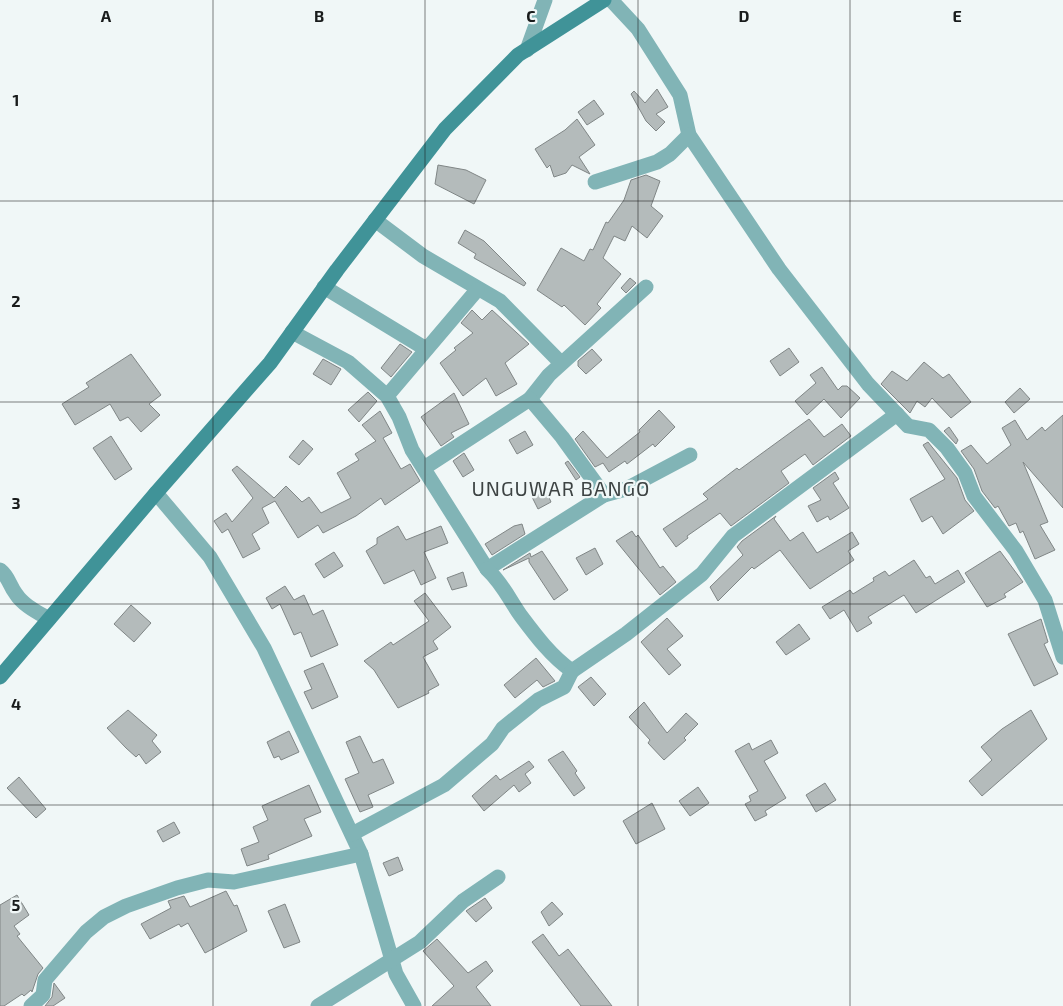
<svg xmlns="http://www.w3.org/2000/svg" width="1063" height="1006" viewBox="0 0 1063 1006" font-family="'Exo 2',sans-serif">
	<rect width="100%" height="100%" fill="#f0f7f7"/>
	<g fill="#b4bbbb" stroke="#808686">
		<path d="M657 89 668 107 656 114 665 122 656 131 646 121 631 94 634 91 645 103Z"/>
		<path d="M594 100 604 114 587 125 578 112Z"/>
		<path d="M577 119 595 145 579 157 590 174 572 165 566 173 554 177 550 165 547 168 535 149 565 130Z"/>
		<path d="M438 165 466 170 486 180 474 204 435 184Z"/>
		<path d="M646 175 660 181 651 206 663 216 647 238 632 226 625 241 614 236 603 258 621 274 597 304 601 308 585 325 564 305 562 307 537 290 561 248 584 261 590 249 593 250 606 222 608 223 624 200 631 180Z"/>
		<path d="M465 230 484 241 526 283 524 286 474 258 476 254 458 243Z"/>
		<path d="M630 278 636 283 626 293 621 288Z"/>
		<path d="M472 310 482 320 492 310 529 344 505 363 517 384 496 396 486 378 463 396 440 363 456 350 454 348 473 333 461 323Z"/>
		<path d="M400 344 412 352 391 377 381 368Z"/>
		<path d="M789 348 799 362 780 376 770 361Z"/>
		<path d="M592 349 602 360 586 374 578 366V361Z"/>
		<path d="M131 354 161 395 149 404 160 415 141 432 128 417 120 421 110 404 75 425 62 404 89 387 86 383Z"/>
		<path d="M323 359 341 369 331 385 313 374Z"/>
		<path d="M924 362 943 378 949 374 971 402 951 418 932 398 925 407 917 401 910 413 881 384 892 371 907 381Z"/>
		<path d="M822 367 838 390 842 386H847L860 398 841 418 824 399 807 415 795 401 816 383 810 375Z"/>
		<path d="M1020 388 1030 399 1014 413 1005 402Z"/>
		<path d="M368 392 377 401 359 422 348 410Z"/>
		<path d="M454 393 469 424 451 433 454 437 441 446 421 417Z"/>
		<path d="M659 410 675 427 655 447 653 444 627 464 625 461 609 472 603 463 595 467 575 439 583 431 607 458 640 432 639 430Z"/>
		<path d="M380 411 392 433 383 438 401 469 410 464 420 481 385 505 381 498 356 516 323 533 318 525 298 538 275 501 262 508 269 523 252 534 260 549 243 558 228 529 222 533 214 521 226 513 232 522 253 498 232 470 237 466 274 498 286 486 302 502 309 497 321 513 351 498 337 473 359 460 355 454 376 441 362 425Z"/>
		<path d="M1063 415V508L1023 462 1048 522 1040 525 1055 550 1035 559 1023 531 1020 533 1016 523 1009 526 998 506 995 508 982 491 974 469 961 451 971 445 987 464 1011 445 1002 428 1015 420 1027 440 1042 427 1045 431Z"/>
		<path d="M809 419 824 437 842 424 851 436 813 465 805 454 781 471 789 483 731 526 720 513 687 536 688 538 676 547 663 529 708 499 703 494 737 468 739 470Z"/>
		<path d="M949 427 958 440 956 444 944 431Z"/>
		<path d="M525 431 533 445 517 454 509 440Z"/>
		<path d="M111 436 132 469 115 480 93 448Z"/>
		<path d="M303 440 313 449 299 465 289 457Z"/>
		<path d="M928 442 957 478 965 500 974 511 943 534 932 516 922 522 910 499 945 479 923 445Z"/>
		<path d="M464 453 474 470 463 477 453 461Z"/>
		<path d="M568 461 580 477 576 480 565 463Z"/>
		<path d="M835 472 839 479 833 483 849 508 830 520 828 516 817 522 808 506 821 500 813 488Z"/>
		<path d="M545 488 551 502 538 509 531 495Z"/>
		<path d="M776 516 774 519 790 541 803 532 817 553 852 532 859 544 848 551 854 560 810 589 780 550 754 569 752 567 718 601 710 587 743 555 737 547 742 541Z"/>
		<path d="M522 524 525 534 492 555 485 544 514 526Z"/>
		<path d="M398 526 406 540 441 526 448 543 424 552 436 578 421 585 414 570 384 584 366 551 377 544V538Z"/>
		<path d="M632 531 636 537 638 535 660 568 663 566 676 582 660 595 616 541Z"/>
		<path d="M595 548 603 564 586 575 576 558Z"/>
		<path d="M542 551 568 590 554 600 529 562V558L503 570 530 553 531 557Z"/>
		<path d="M1000 551 1023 582 1004 594 1006 597 987 607 965 573Z"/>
		<path d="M334 552 343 566 324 578 315 564Z"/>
		<path d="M914 560 926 578 930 576 935 584 958 570 965 582 916 613 904 595 868 617 872 623 857 632 844 610 830 619 822 607 850 590 853 594 874 581 873 578 885 571 889 576Z"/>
		<path d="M463 572 467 586 452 590 447 578Z"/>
		<path d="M285 586 294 600 304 595 313 615 323 610 338 645 311 657 301 632 294 635 280 604 272 609 266 598Z"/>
		<path d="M425 593 451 627 433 641 438 649 423 657 439 685 428 691 429 693 398 708 374 670 364 661 391 642 393 645 429 621 414 601Z"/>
		<path d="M131 605 151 623 134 642 114 624Z"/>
		<path d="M667 618 683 636 667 649 681 665 669 675 641 642Z"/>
		<path d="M1041 619 1048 642 1044 644 1058 674 1034 686 1008 634Z"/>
		<path d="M799 624 810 639 786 655 776 642Z"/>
		<path d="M536 658 555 681 543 687 537 680 515 698 504 685Z"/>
		<path d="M323 663 338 697 312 709 304 692 312 689 304 671Z"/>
		<path d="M591 677 606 694 594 706 578 687Z"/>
		<path d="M644 702 667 733 686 713 698 724 684 738 686 740 664 760 648 743 650 740 629 717Z"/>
		<path d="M128 710 157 735 152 741 161 752 146 764 139 754 136 757 126 748 107 728Z"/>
		<path d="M1031 710 1047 739 982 796 969 781 992 760 981 747 1002 729Z"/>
		<path d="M289 731 299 752 281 760 279 756 274 758 267 742Z"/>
		<path d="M360 736 373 763 383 759 394 783 368 795 373 807 360 812 345 779 359 773 346 742Z"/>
		<path d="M771 740 778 753 764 761 786 798 765 811 767 815 755 821 745 804 751 801 749 796 758 791 735 751 749 743 752 750Z"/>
		<path d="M563 751 577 771 575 773 585 788 574 796 548 760Z"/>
		<path d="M529 761 534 767 525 774 531 783 519 792 514 785 484 811 472 796 496 775 500 780Z"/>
		<path d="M19 777 46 809 36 818 7 788Z"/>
		<path d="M825 783 836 800 816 812 806 795Z"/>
		<path d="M309 785 321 812 304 819 312 836 268 855 269 859 247 866 241 849 259 842 253 827 268 820 262 806Z"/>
		<path d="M698 787 709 803 690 816 679 801Z"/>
		<path d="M652 803 665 829 636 844 623 821Z"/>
		<path d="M174 822 180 833 163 842 157 831Z"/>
		<path d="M398 857 403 870 389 876 383 863Z"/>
		<path d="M226 891 234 906 237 905 247 931 205 953 188 923 181 927 179 924 150 939 141 924 171 908 168 901 184 896 190 907Z"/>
		<path d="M17 895 29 915 14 926 20 934 17 936 43 968 38 974 32 992 31 990 24 996 22 994 4 1006H0V905Z"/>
		<path d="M485 898 492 908 476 922 466 911Z"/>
		<path d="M552 902 563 914 549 926 541 912Z"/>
		<path d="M285 904 300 942 284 948 268 911Z"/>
		<path d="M543 934 559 956 568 949 612 1006H581L532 942Z"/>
		<path d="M437 939 468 973 486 961 493 971 476 987 491 1006H432L454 986 423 951Z"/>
		<path d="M54 983 65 998 53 1006H45L52 997Z"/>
	</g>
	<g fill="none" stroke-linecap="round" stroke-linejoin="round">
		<g stroke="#81b4b6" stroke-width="15">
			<path d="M611 0 638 29 680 95 689 135 779 269 868 384 908 426 929 430 947 448 965 473 974 496 1016 551 1045 600 1063 657"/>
			<path d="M527 50 545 0"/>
			<path d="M595 182 657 162 670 154 689 135"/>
			<path d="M375 220 423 256 500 301 561 363"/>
			<path d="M324 287 426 349"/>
			<path d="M646 287 549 375 530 399 562 437 604 495 626 489 690 455"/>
			<path d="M292 332 348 362 387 396 399 417 412 450 487 569 604 495"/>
			<path d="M387 396 477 290"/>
			<path d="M424 468 530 399"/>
			<path d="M156 493 210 557 264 648 361 854 396 974 414 1006"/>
			<path d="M487 569C503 584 509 599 521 616 536 636 551 656 572 671L626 634 702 574 733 536 897 414"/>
			<path d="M0 570C9 577 9 585 16 594 23 605 37 612 49 619"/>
			<path d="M352 834 444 785 492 744 503 728 538 700 564 687 572 671"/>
			<path d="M31 1006 43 995 45 980 86 932 104 917 126 906 177 888 208 880 234 882 361 854"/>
			<path d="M318 1006 420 942 463 901 498 877"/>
		</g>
		<path stroke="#409398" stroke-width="15" d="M0 677 156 493 270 363 337 270 445 129 518 55 604 0"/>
	</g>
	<path fill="none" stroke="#191c1c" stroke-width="1" stroke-opacity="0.55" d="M213 0V1006M425 0V1006M638 0V1006M850 0V1006M0 201H1063M0 402H1063M0 604H1063M0 805H1063"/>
	<g text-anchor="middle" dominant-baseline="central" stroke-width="4.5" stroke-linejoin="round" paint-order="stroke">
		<g font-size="20" letter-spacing="1" fill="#3d4343" stroke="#f0f7f7">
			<text x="561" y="488">UNGUWAR BANGO</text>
		</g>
	</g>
	<g font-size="16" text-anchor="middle" font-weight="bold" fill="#191c1c" stroke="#f0f7f7" stroke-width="4.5" stroke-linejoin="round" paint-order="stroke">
		<text x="106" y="22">A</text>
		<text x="319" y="22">B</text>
		<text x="531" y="22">C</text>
		<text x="744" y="22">D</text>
		<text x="957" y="22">E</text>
		<text x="16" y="106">1</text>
		<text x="16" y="307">2</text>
		<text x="16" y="509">3</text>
		<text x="16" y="710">4</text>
		<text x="16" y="911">5</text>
	</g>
</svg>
